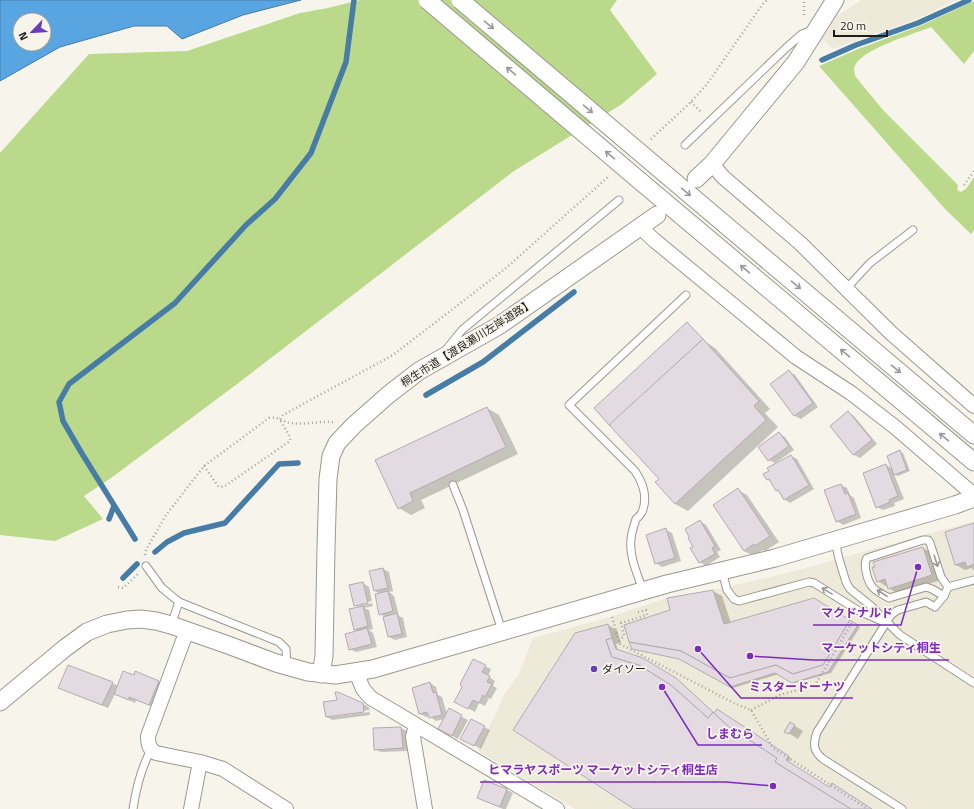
<svg xmlns="http://www.w3.org/2000/svg" width="974" height="809" viewBox="0 0 974 809" font-family="'Titillium Web','Noto Sans JP',sans-serif">
	<rect width="100%" height="100%" fill="#f7f5eb"/>
	<g fill="#eeead9">
		<path d="M861 0H957L917 19 833 49 822 39 836 15H839Z"/>
		<path d="M974 521V809H575L478 751 505 693 519 674 533 638 606 618 667 598 713 590 791 572Z"/>
	</g>
	<g fill="#bad98a">
		<path d="M360 0H617L610 10 657 74 622 104 514 171 237 384 111 478 84 496 103 519 55 541 0 535V153L89 54 187 51 300 13 328 8Z"/>
		<path d="M974 1V51L964 64 931 27C915 34 856 50 854 69 854 71 855 74 855 76L883 110 958 185 957 190 961 192 966 189 974 177V230L971 234 945 209 819 66 858 49 920 26Z"/>
	</g>
	<path fill="#59a5e2" stroke="#477ca6" fill-rule="evenodd" d="M0 0H301L243 15 182 39 167 26H134L60 47 0 81ZM20 20H44V44H20Z"/>
	<g fill="#0003" fill-rule="evenodd">
		<path d="M687 323 706 342 715 348 770 409 765 413 778 427 688 511 675 504 656 482 660 479Z"/>
		<path d="M789 372 795 375 818 407 801 419 795 416 772 384Z"/>
		<path d="M487 408 499 415 518 454 421 500 425 508 411 515 399 508 376 460Z"/>
		<path d="M848 413 854 416 877 444 860 458 854 455 831 426Z"/>
		<path d="M779 433 785 437 794 450 775 463 769 460Z"/>
		<path d="M900 452 903 453 910 471 898 476 894 474 904 499 894 503 895 506 883 510 877 507 886 465 893 469Z"/>
		<path d="M791 456 797 459 814 489 790 503 784 499 781 493 776 490 772 482 768 480 770 471 768 469Z"/>
		<path d="M841 485 847 488 850 495 854 498 861 518 843 525 837 521Z"/>
		<path d="M738 490 747 495 779 542 765 551 763 550 754 556 744 551Z"/>
		<path d="M700 521 706 525 721 550 717 552 720 557 706 566 700 562 694 547Z"/>
		<path d="M974 524V570L971 568 965 570 956 565Z"/>
		<path d="M666 530 672 533 681 561 662 567 656 563Z"/>
		<path d="M923 548 932 553 941 580 898 594 878 581Z"/>
		<path d="M383 569 389 572 393 591 389 592 394 596 399 616 403 618 407 637 395 640 389 637 384 616 380 614 381 594 375 591Z"/>
		<path d="M363 583 369 587 372 601 358 604V606L372 603 373 606 364 608 369 610 373 629 369 630 373 633 377 647 356 652 350 649 359 632 355 629 360 608 355 605Z"/>
		<path d="M713 591 722 596 731 623 814 599 860 627 831 673 795 683 779 674 733 688 683 660 672 611Z"/>
		<path d="M608 625 617 630 621 643 616 644 618 651 679 681 715 714 720 712 791 758 788 762 829 788 870 809H636Z"/>
		<path d="M485 666 491 669 488 676 495 681 493 686 497 688 491 699 489 698 485 706 479 703 475 712 462 705Z"/>
		<path d="M134 676 158 681 164 685 155 708 136 700 135 703 115 694 108 708 65 690 112 683 118 686Z"/>
		<path d="M430 683 436 687 438 695 442 697 447 714 449 710 468 720 458 739 445 732 444 719 436 721 429 716 426 717 420 714Z"/>
		<path d="M363 704 369 707 370 715 332 720 326 716ZM369 710V712L330 717V715Z"/>
		<path d="M790 723 803 731 798 739 785 731Z"/>
		<path d="M484 727 490 730 481 749 468 742Z"/>
		<path d="M401 728 407 731 408 751 381 752 375 749 374 729Z"/>
		<path d="M507 790 513 793 506 809H503L478 798Z"/>
	</g>
	<g fill="none" stroke-linecap="round" stroke-linejoin="round">
		<g stroke="#477ca6" stroke-width="5.5">
			<path d="M822 60 856 45 918 23 969 0"/>
			<path d="M426 395 483 362 574 292"/>
			<path d="M109 519 114 506"/>
			<path d="M135 539 81 452 63 421 59 402 69 384 175 303 246 225 275 199 311 153 346 62 354 0"/>
			<path d="M155 552 167 542 184 533 225 523 279 464 298 463"/>
			<path d="M123 578 137 564"/>
		</g>
	</g>
	<g fill="#e4dae1" stroke="#b4abb2">
		<path d="M687 322 703 339 610 426 594 408Z"/>
		<path d="M703 339 759 401 754 406 766 420 675 504 655 482 659 479 610 426V424Z"/>
		<path d="M789 370 813 403 794 416 770 384Z"/>
		<path d="M487 407 506 447 410 493 413 501 398 509 375 460Z"/>
		<path d="M848 411 872 440 853 455 830 426Z"/>
		<path d="M779 432 789 446 768 461 758 447Z"/>
		<path d="M900 450 907 470 894 475 887 456Z"/>
		<path d="M791 455 809 485 784 500 778 490 776 491 769 479 767 480 763 474 769 471 767 468Z"/>
		<path d="M886 464 898 496 889 500 890 502 876 508 863 473Z"/>
		<path d="M841 484 845 494 848 493 856 514 836 522 824 490Z"/>
		<path d="M738 488 770 536 755 546 754 544 744 551 713 505Z"/>
		<path d="M700 520 715 546 712 548 715 554 699 563 690 548 693 547 688 538 689 537 685 529Z"/>
		<path d="M974 523V564L967 567 965 562 955 565 945 532Z"/>
		<path d="M666 528 675 558 655 564 646 535Z"/>
		<path d="M923 547 932 575 888 589 885 579 877 582 872 567H875L873 562Z"/>
		<path d="M383 568 388 588 374 591 369 571Z"/>
		<path d="M363 582 368 603 354 606 349 585Z"/>
		<path d="M713 590 724 624 814 598 850 620 823 665 793 674 776 665 730 678 681 651 629 642 624 625 670 610 667 598Z"/>
		<path d="M388 591 393 611 379 615 375 594Z"/>
		<path d="M363 606 368 626 354 630 349 609Z"/>
		<path d="M397 613 402 634 388 637 383 617Z"/>
		<path d="M850 620 858 625 828 672 792 683 775 673 730 687 679 659 632 649 629 642 681 651 730 678 776 665 793 674 823 665Z"/>
		<path d="M608 624 612 638 606 640 612 657 639 665 671 685 708 718 713 712 728 726 777 758 775 762 851 809H634L513 730 575 633Z"/>
		<path d="M367 628 372 644 349 650 345 634Z"/>
		<path d="M612 638 616 649 643 658 676 678 713 712 708 718 671 685 639 665 612 657 606 640Z"/>
		<path d="M473 659 486 665 482 672 490 676 487 682 492 684 485 697 483 695 479 703 473 700 468 709 454 702 462 687 460 684Z"/>
		<path d="M68 665 113 682 102 705 58 688Z"/>
		<path d="M123 671 134 675 135 671 159 681 149 705 129 697V700L114 694Z"/>
		<path d="M430 682 433 693 436 692 442 715 429 718 427 712 419 714 412 688Z"/>
		<path d="M335 692H338L363 703 364 712 326 717 323 702 337 700Z"/>
		<path d="M449 708 462 715 452 736 438 729Z"/>
		<path d="M717 709 789 756 786 760 829 787 832 783 872 809H851L775 762 777 758 728 726 714 713Z"/>
		<path d="M471 719 485 726 474 746 460 739Z"/>
		<path d="M790 722 795 725 789 734 784 732Z"/>
		<path d="M401 727 403 748 374 750 373 728Z"/>
		<path d="M484 780 507 789 500 807 477 798Z"/>
	</g>
	<g fill="none" stroke-linecap="round" stroke-linejoin="round">
		<defs>
			<g id="service">
				<path d="M685 145 786 48 802 34 813 30"/>
				<path d="M846 289 870 263 913 230"/>
				<path d="M445 351 462 330 619 200"/>
				<path d="M453 485 463 510 502 631"/>
				<path d="M835 541 839 559 846 582 850 589 871 606 900 635 974 683"/>
				<path d="M146 566 162 588 179 602 279 642 286 649 287 666"/>
				<path d="M722 571 727 590 734 599 739 601 809 582 814 583 859 611 882 621"/>
				<path d="M643 591C638 575 629 557 631 540 631 534 634 525 636 519 638 517 641 515 642 512 648 498 643 483 635 471L569 405 686 295"/>
				<path d="M944 596 932 589 926 587 889 598C884 595 874 591 871 585 867 579 863 564 867 558L923 540H928L930 543 941 577 948 587"/>
				<path d="M171 625 179 602"/>
				<path d="M133 809C136 789 141 768 151 750"/>
				<path d="M902 809 823 759C813 751 813 744 817 732L891 615 898 610 926 602 935 607 944 596 948 587 974 580"/>
			</g>
			<g id="minor">
				<path d="M712 164 723 177 800 243 891 333 974 406"/>
				<path d="M640 227 654 240 796 357 851 393 895 427 974 495"/>
				<path d="M188 631 183 641 148 736C148 744 149 749 156 753L200 762 223 769 286 809"/>
				<path d="M356 672 363 689 371 698 557 809"/>
				<path d="M416 725 413 737 425 809"/>
				<path d="M191 809 200 762"/>
			</g>
			<g id="tertiary">
				<path d="M657 167 974 435"/>
				<path d="M696 179 712 164 796 62 835 0"/>
				<path d="M640 181 974 462"/>
				<path d="M321 674 324 656 326 548 328 479 331 456 337 443 353 426 388 395 419 371 500 325 657 215"/>
				<path d="M0 702 65 648 87 632 107 624 127 620 141 619 156 621 171 625 228 645 276 663 308 672 335 675 373 669 667 584 775 558 955 505 974 498"/>
			</g>
		</defs>
		<use href="#service" stroke="#9a988f" stroke-width="9"/>
		<use href="#minor" stroke="#9a988f" stroke-width="16"/>
		<use href="#tertiary" stroke="#9a988f" stroke-width="19"/>
		<g stroke="#a5a39c" stroke-width="2.5" stroke-dasharray="1 3" stroke-linecap="butt">
			<path d="M804 15V0"/>
			<path d="M691 102 702 113"/>
			<path d="M651 139 691 102 707 84 762 5 767 0"/>
			<path d="M964 185 974 171"/>
			<path d="M280 419 283 415 393 355 506 268 608 177"/>
			<path d="M204 466 218 486 221 487 225 486 290 441C291 435 283 427 280 419"/>
			<path d="M145 555 146 550 166 515 204 466 269 418C278 416 282 422 291 423 304 425 319 421 333 422"/>
			<path d="M118 587 123 588 138 574"/>
			<path d="M612 617 620 644 734 703 751 710 773 748 868 809"/>
			<path d="M619 641 624 636 621 623 647 615 646 610 635 613"/>
			<path d="M751 710 780 695 815 685 853 621"/>
		</g>
		<use href="#service" stroke="#fff" stroke-width="7"/>
		<use href="#minor" stroke="#fff" stroke-width="14"/>
		<use href="#tertiary" stroke="#fff" stroke-width="17"/>
		<defs>
			<g id="tertiary-bridge">
				<path d="M427 0 640 181"/>
				<path d="M460 0 657 167"/>
			</g>
		</defs>
		<use href="#tertiary-bridge" stroke="#9a988f" stroke-width="19" stroke-linecap="butt"/>
		<use href="#tertiary-bridge" stroke="#fff" stroke-width="17"/>
	</g>
	<defs><path id="oneway-shaft" d="M-6 0H5M1.5-3L5.5 0L1.5 3" fill="none" stroke-width="1.6" stroke-linecap="round" stroke-linejoin="round"/></defs>
	<g stroke="#9a9998">
		<use href="#oneway-shaft" transform="translate(489 25) rotate(40)"/>
		<use href="#oneway-shaft" transform="translate(511 71) rotate(-140)"/>
		<use href="#oneway-shaft" transform="translate(588 109) rotate(40)"/>
		<use href="#oneway-shaft" transform="translate(610 155) rotate(-140)"/>
		<use href="#oneway-shaft" transform="translate(686 192) rotate(40)"/>
		<use href="#oneway-shaft" transform="translate(745 269) rotate(-140)"/>
		<use href="#oneway-shaft" transform="translate(796 285) rotate(40)"/>
		<use href="#oneway-shaft" transform="translate(845 353) rotate(-140)"/>
		<use href="#oneway-shaft" transform="translate(896 369) rotate(40)"/>
		<use href="#oneway-shaft" transform="translate(944 437) rotate(-140)"/>
		<use href="#oneway-shaft" transform="translate(936 561) rotate(72)"/>
		<use href="#oneway-shaft" transform="translate(827 591) rotate(-149)"/>
		<use href="#oneway-shaft" transform="translate(882 593) rotate(-147)"/>
	</g>
	<circle fill="#643fb7" stroke="#f7f5eb" stroke-width="1.5" cx="594" cy="669" r="4"/>
	<g text-anchor="middle" dominant-baseline="central" stroke-width="3.5" stroke-linejoin="round" paint-order="stroke">
		<g font-size="11" fill="#1e1d1a" stroke="#f7f5eb">
			<text transform="translate(467 343) rotate(-32)">桐生市道【渡良瀬川左岸道路】</text>
		</g>
		<g font-size="11" fill="#1e1d1a" stroke="#f7f5eb" text-anchor="start">
			<text x="602" y="669">ダイソー</text>
		</g>
	</g>
	<path fill="none" stroke="#7b2cbf" stroke-width="1.5" d="M918 567L901 625H813M750 656L813 660H949M698 649L741 698H853M662 687L698 745H762M773 786L726 782H480"/>
	<g fill="#7b2cbf" stroke="#f7f5eb" stroke-width="1.5">
		<circle cx="918" cy="567" r="4"/>
		<circle cx="750" cy="656" r="4"/>
		<circle cx="698" cy="649" r="4"/>
		<circle cx="662" cy="687" r="4"/>
		<circle cx="773" cy="786" r="4"/>
	</g>
	<g font-size="12" text-anchor="middle" font-weight="bold" fill="#7b2cbf" stroke="#f7f5eb" stroke-width="3.5" stroke-linejoin="round" paint-order="stroke">
		<text x="857" y="617">マクドナルド</text>
		<text x="881" y="652">マーケットシティ桐生</text>
		<text x="797" y="691">ミスタードーナツ</text>
		<text x="730" y="738">しまむら</text>
		<text x="603" y="774">ヒマラヤスポーツ マーケットシティ桐生店</text>
	</g>
	<g transform="translate(32 32) rotate(245)"><circle r="19" fill="#f7f5eb" stroke="#a09f97"/>
	<path d="M0-3L7 15L0 10L-7 15Z" fill="#643fb7"/>
	<text y="-6" font-size="11" font-weight="bold" text-anchor="middle" fill="#1e1d1a">N</text>
	</g>
	<path d="M834 30v6h53v-6" fill="none" stroke="#1e1d1a" stroke-width="2"/>
	<text x="840" y="30" font-size="12" fill="#1e1d1a" stroke="#f7f5eb" stroke-width="3" paint-order="stroke">20 m</text>
</svg>
